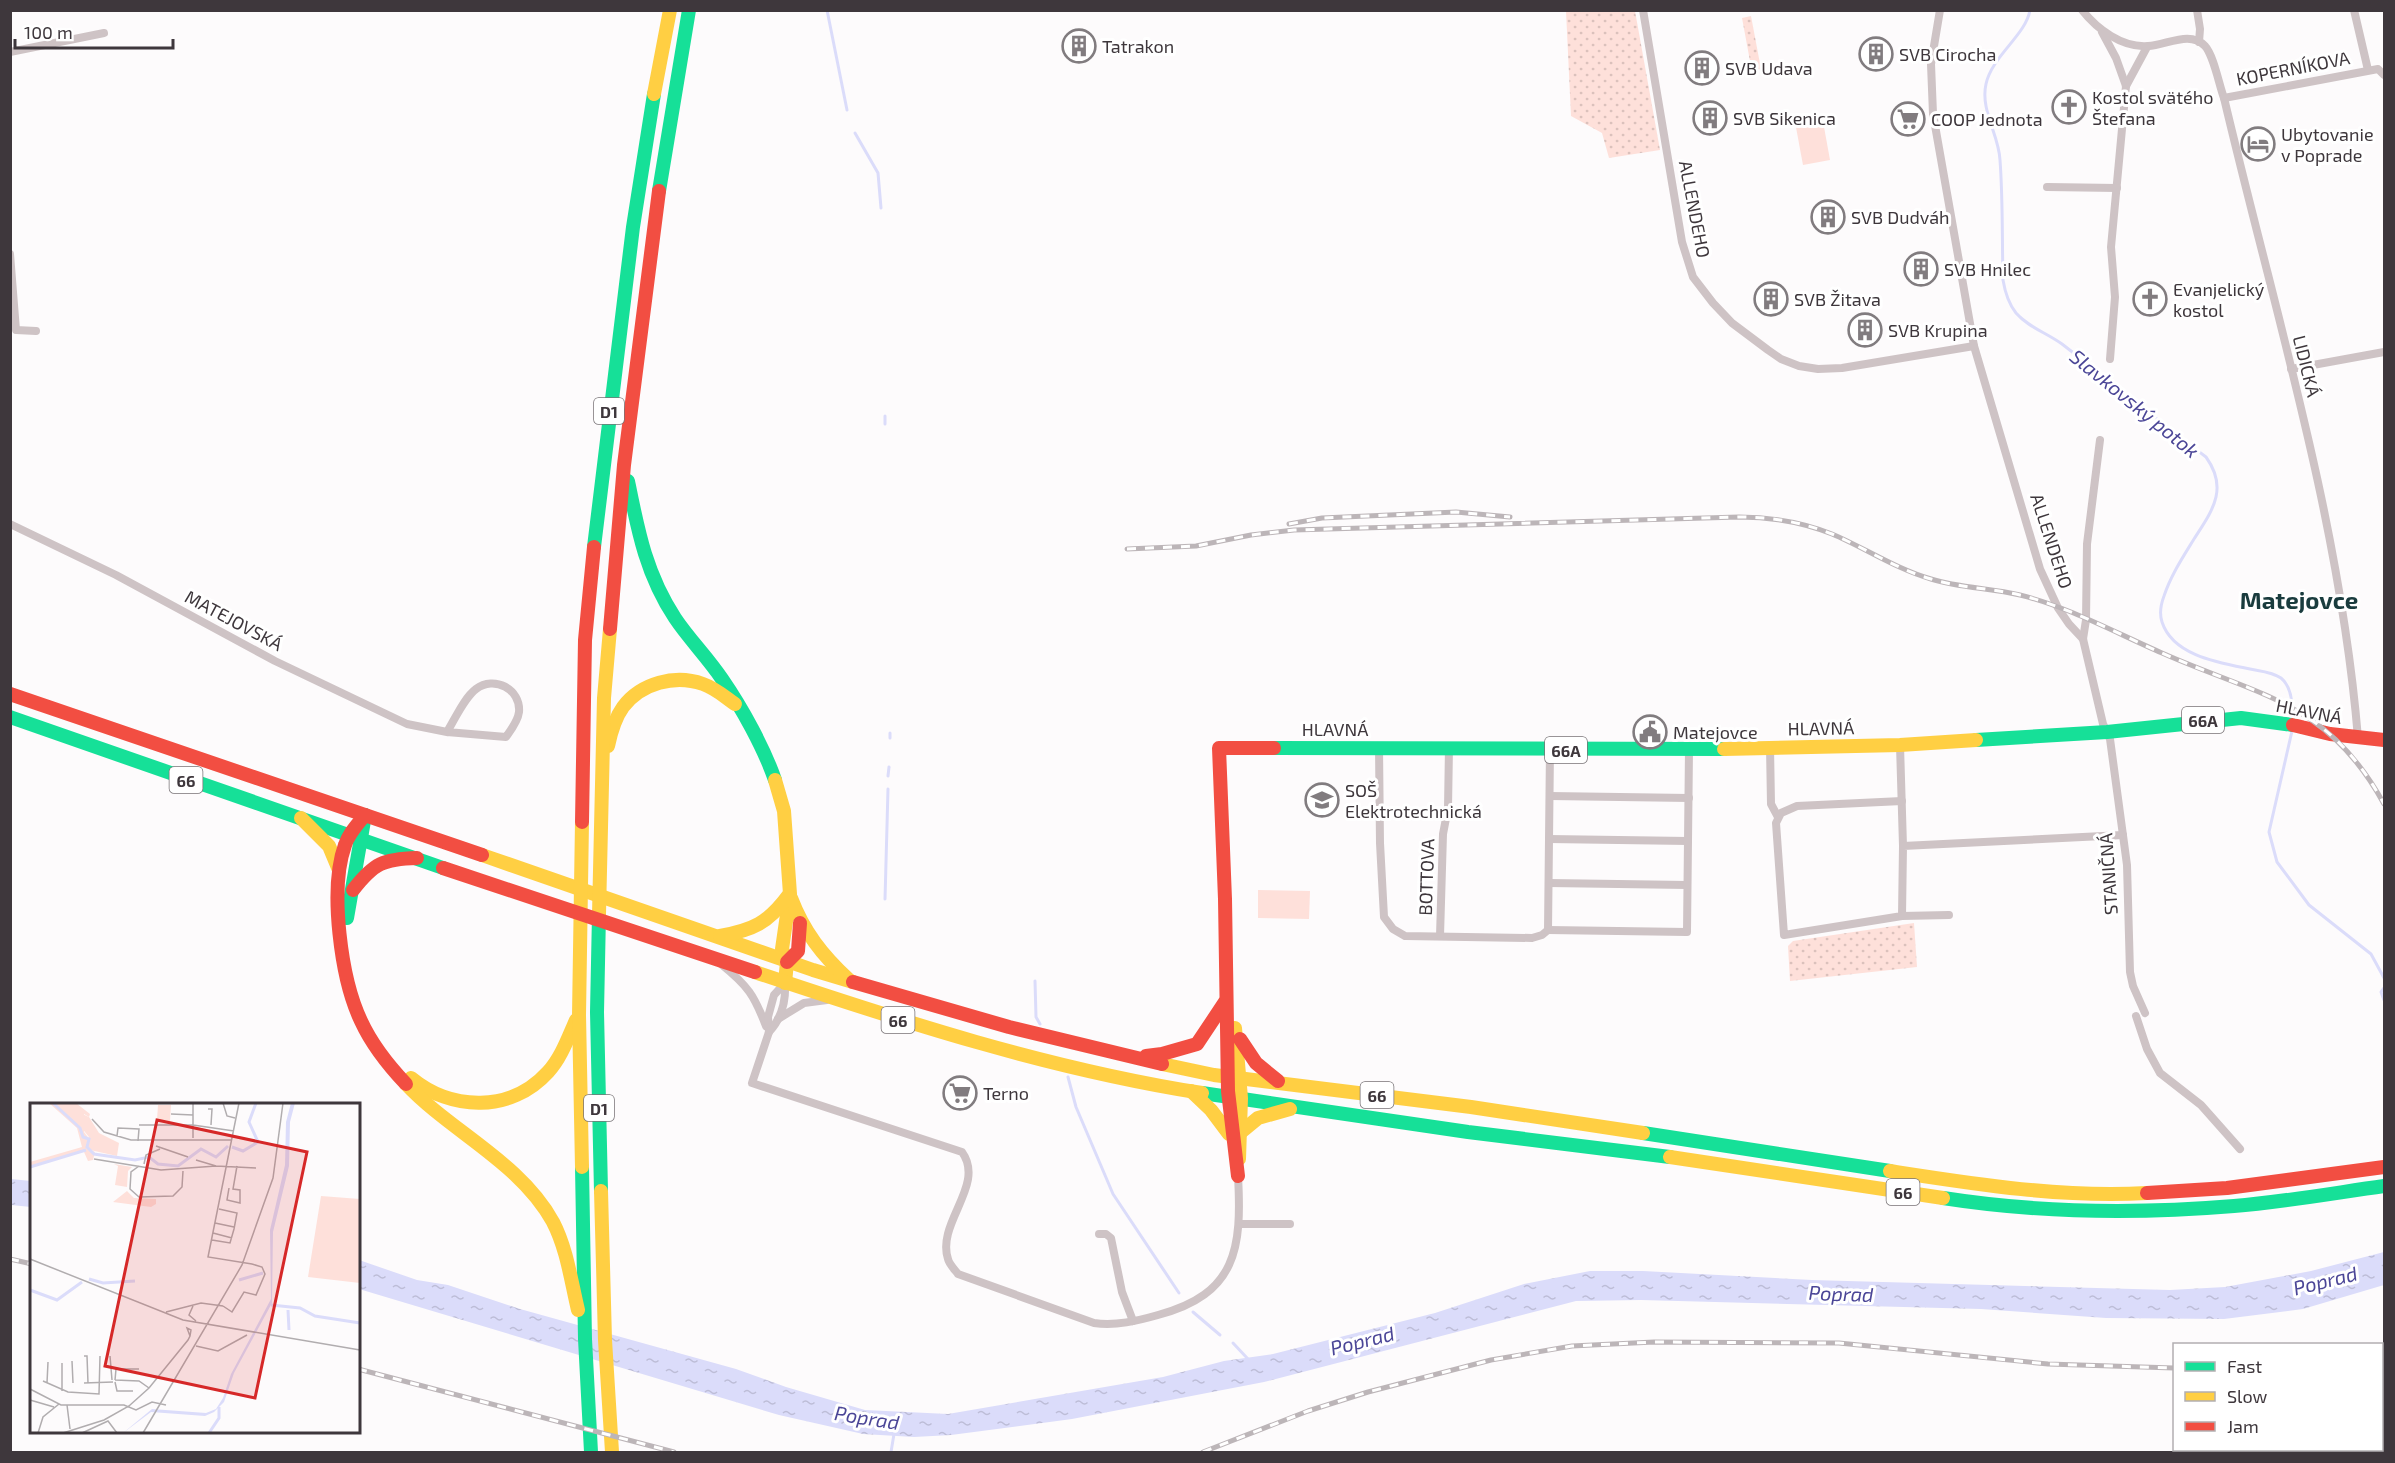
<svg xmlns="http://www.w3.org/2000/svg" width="2395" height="1463" viewBox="0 0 2395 1463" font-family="'Exo 2',sans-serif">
	<defs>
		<pattern id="grass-dots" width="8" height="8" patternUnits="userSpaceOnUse" patternTransform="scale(1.5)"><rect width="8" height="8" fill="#fee0da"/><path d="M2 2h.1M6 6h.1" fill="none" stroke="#dbc1bc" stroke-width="1.8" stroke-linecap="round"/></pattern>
		<pattern id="water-ripples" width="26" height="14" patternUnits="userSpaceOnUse" patternTransform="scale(1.5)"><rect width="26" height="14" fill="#dbdcfa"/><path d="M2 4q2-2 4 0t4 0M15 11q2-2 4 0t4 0" fill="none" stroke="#bdbdd7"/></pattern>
	</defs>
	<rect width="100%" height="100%" fill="#fdfbfc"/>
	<g fill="url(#grass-dots)">
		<path d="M1566 11H1635L1660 150 1609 158 1602 133 1571 116Z"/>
		<path d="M1751 16 1761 69 1749 71 1747 63 1750 61 1742 18Z"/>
		<path d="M1914 923 1917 967 1790 981 1788 946 1793 941Z"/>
	</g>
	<g fill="#fee0da">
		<path d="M1822 116 1830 160 1803 165 1795 122Z"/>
		<path d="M1258 890 1310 891 1309 919 1258 918Z"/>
	</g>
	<g fill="url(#water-ripples)">
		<path d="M11 1179 31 1181V1207L11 1205Z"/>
		<path d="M2384 1252V1285L2303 1309 2224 1319 2106 1318 1981 1309 1641 1300 1576 1301 1264 1382 1072 1419 951 1435 914 1437 863 1434 779 1415 359 1289V1260L417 1280 448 1285 520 1309 736 1369 786 1387 865 1410 948 1414 1163 1377 1224 1361 1273 1354 1435 1313 1524 1284 1590 1271H1643L1812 1280 2170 1290 2225 1287 2311 1271Z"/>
	</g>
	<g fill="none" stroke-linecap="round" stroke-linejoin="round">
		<g stroke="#dbdcfa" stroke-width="3">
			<path d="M827 10 847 110"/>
			<path d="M2030 10C2026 35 1992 56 1986 84 1980 110 1999 135 2000 160 2003 200 2002 240 2003 280 2005 292 2008 303 2016 313 2028 327 2047 333 2062 344 2110 381 2157 420 2206 457 2229 489 2212 511 2194 539 2183 557 2171 575 2164 596 2161 604 2159 613 2162 622 2173 656 2220 663 2250 669 2260 671 2273 672 2281 678 2293 688 2293 707 2292 721"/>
			<path d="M855 133 878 173 881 208"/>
			<path d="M885 416V424"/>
			<path d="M2292 731 2269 832 2277 862 2309 905 2371 954 2384 978"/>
			<path d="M890 738V733"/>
			<path d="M888 776 889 767"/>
			<path d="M885 899 888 789"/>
			<path d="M1035 981 1036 1017 1040 1024"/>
			<path d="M2384 988 2381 992 2384 1000"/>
			<path d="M1068 1077 1076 1107 1113 1194 1179 1293"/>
			<path d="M1193 1312 1220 1335"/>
			<path d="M1233 1343 1248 1359"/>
			<path d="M891 1452 894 1434"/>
		</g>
		<g stroke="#cec3c5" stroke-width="8">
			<path d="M1643 10 1682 242 1693 277 1713 303 1732 323 1768 350 1781 359 1799 366 1818 369 1842 368 1974 346"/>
			<path d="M1940 10 1931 64 1933 114 1974 346 2040 569 2058 608 2069 624 2083 639"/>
			<path d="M2082 10C2097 29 2122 48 2148 46 2167 45 2190 30 2205 46 2214 56 2219 85 2224 98 2274 310 2340 520 2358 738"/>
			<path d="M2197 10 2200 29 2199 42"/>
			<path d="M2354 10 2368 70"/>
			<path d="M2102 32 2116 58 2126 86 2111 247 2115 297 2110 359"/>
			<path d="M10 52 104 33"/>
			<path d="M2126 86 2147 47"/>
			<path d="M2224 98 2378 69 2384 75"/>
			<path d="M2047 187 2117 188"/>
			<path d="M10 254 16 330 36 331"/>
			<path d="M2291 369 2384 352"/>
			<path d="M2100 440 2087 544 2086 620 2083 639 2103 724 2110 739 2127 865 2130 972 2133 986 2145 1013"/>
			<path d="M10 524 116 575 275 661 407 724 447 732 506 737C511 730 518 721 519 712 521 689 494 675 476 689 464 698 455 719 447 732"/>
			<path d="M1900 745 1903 846"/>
			<path d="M1379 747 1380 843 1384 917 1393 929 1405 936 1532 938 1542 935 1548 930"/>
			<path d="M1770 747 1771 804 1778 817"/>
			<path d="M1550 796 1689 798"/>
			<path d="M1902 801 1797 806 1781 813 1776 823 1784 935 1902 916 1903 846 2123 835"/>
			<path d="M1549 839 1688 841"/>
			<path d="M1549 883 1687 885"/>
			<path d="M1902 916 1949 915"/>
			<path d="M1548 930 1687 932 1689 750"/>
			<path d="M1548 930 1550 749"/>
			<path d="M1440 936 1443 834 1448 808 1449 747"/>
			<path d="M722 965C748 986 754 995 766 1026"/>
			<path d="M785 983 774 995 768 1017 769 1032 752 1083 962 1152C986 1185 936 1223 948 1259 949 1264 955 1270 958 1274L1094 1323C1116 1326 1137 1321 1158 1315 1237 1294 1242 1248 1238 1176"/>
			<path d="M2136 1016 2147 1049 2160 1073 2201 1105 2240 1149"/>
			<path d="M778 1019 804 1003 827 1000"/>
			<path d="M769 1032C782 1018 786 1001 785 983"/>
			<path d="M1240 1224H1290"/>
			<path d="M1099 1234H1106L1111 1238 1122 1292 1133 1321"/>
		</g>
		<g stroke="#16e098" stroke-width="14">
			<path d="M659 191 689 10"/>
			<path d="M628 481C638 531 646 574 675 618 689 639 708 658 722 679 742 708 764 748 775 780"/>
			<path d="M594 547 633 227 654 94"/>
			<path d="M10 717 443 868"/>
			<path d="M1976 740 2107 732 2241 718 2293 725"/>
			<path d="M1274 748 1724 749"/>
			<path d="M599 914 597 1012 601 1191"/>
			<path d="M347 918 365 815"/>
			<path d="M1202 1093 1468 1132 1670 1157"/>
			<path d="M1643 1133 1890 1171"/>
			<path d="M582 1167 585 1339 591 1452"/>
			<path d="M1943 1198C2039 1213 2137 1214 2234 1206 2284 1202 2334 1193 2384 1186"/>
		</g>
		<g stroke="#ffcf43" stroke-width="14">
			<path d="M654 94 670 10"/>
			<path d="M608 746C611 732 615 718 623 707 641 683 675 674 703 684 715 688 725 697 735 704"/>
			<path d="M1724 749 1900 745 1976 740"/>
			<path d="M775 780 784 811 790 894 782 949 787 962 785 983"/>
			<path d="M301 818 329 846 339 870"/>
			<path d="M482 855 813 970 853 982"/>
			<path d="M791 898C804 932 822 955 849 980"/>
			<path d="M599 914 604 698 610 629"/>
			<path d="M720 936C753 930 768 923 788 896"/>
			<path d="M755 972C901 1021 1049 1069 1202 1093"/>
			<path d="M1235 1028 1241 1098 1239 1159"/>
			<path d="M1162 1064 1214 1075 1471 1107 1643 1133"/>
			<path d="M411 1078C451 1111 511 1113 548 1072 561 1058 568 1038 576 1020"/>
			<path d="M406 1084C451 1132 520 1162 553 1222 567 1249 571 1281 578 1310"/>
			<path d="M1191 1091 1211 1110 1229 1134"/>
			<path d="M1241 1132 1258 1118 1290 1109"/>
			<path d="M1670 1157 1943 1198"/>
			<path d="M582 1167 579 1015 582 822"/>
			<path d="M1890 1171C1974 1184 2061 1198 2147 1193"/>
			<path d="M601 1191 605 1340 612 1452"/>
		</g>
		<g stroke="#f24e42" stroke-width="14">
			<path d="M610 629 624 465 659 191"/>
			<path d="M10 694 482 855"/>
			<path d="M2293 725 2330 734 2384 740"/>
			<path d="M365 815C357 825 349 833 345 845 329 889 341 979 361 1021 372 1045 388 1065 406 1084"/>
			<path d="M582 822 585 640 594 547"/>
			<path d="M443 868 755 972"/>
			<path d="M353 890C374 863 383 859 417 858"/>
			<path d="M787 962 798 951 800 923"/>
			<path d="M853 982 1009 1027 1162 1064"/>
			<path d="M1240 1039 1256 1063 1278 1081"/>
			<path d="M1146 1056 1162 1054 1197 1044 1225 1002"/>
			<path d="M1238 1176 1228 1091 1225 899 1219 748H1274"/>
			<path d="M2147 1193 2227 1188 2384 1167"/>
		</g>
		<defs>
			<g id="rail">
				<path d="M1289 524 1322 518 1456 512 1510 517"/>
				<path d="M1127 549 1196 546 1251 535 1294 530 1739 517C1771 517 1802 522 1832 534 1865 548 1896 569 1931 579 1960 588 1990 588 2020 595 2069 607 2116 633 2162 653 2259 696 2328 701 2384 804"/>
				<path d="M10 1259 32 1264"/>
				<path d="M2382 1360H2384"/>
				<path d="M358 1369 674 1452"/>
				<path d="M1203 1452 1308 1411 1368 1392 1491 1360 1572 1346 1654 1342 1839 1343 2048 1364 2174 1368"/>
			</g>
		</defs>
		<use href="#rail" stroke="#bcb5b8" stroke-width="5"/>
		<use href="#rail" stroke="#fff" stroke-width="3" stroke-dasharray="9" stroke-linecap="butt"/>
	</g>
	<defs>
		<symbol id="building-ring" viewBox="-11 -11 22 22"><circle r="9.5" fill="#fff" stroke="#817c7f" stroke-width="1.5"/><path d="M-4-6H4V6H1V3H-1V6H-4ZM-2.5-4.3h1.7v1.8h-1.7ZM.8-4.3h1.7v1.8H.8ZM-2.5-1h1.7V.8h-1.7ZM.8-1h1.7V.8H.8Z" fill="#817c7f"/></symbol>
		<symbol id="church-ring" viewBox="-11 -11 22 22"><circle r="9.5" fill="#fff" stroke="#817c7f" stroke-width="1.5"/><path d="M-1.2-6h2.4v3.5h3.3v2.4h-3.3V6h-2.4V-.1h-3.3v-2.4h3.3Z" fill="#817c7f"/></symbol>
		<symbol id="supermarket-ring" viewBox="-11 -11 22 22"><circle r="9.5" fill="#fff" stroke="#817c7f" stroke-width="1.5"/><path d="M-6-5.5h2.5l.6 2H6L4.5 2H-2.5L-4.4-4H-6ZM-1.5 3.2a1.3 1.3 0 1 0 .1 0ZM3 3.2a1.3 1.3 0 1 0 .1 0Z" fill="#817c7f"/></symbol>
		<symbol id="hotel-ring" viewBox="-11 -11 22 22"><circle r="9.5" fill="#fff" stroke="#817c7f" stroke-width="1.5"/><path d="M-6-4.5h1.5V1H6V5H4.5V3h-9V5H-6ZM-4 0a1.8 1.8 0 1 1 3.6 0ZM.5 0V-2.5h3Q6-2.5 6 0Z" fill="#817c7f"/></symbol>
		<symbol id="civic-ring" viewBox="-11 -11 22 22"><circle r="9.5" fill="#fff" stroke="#817c7f" stroke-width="1.5"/><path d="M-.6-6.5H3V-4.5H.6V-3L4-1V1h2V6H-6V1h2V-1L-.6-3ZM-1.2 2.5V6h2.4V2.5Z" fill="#817c7f"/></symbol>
		<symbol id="school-ring" viewBox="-11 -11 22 22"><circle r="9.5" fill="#fff" stroke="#817c7f" stroke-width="1.5"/><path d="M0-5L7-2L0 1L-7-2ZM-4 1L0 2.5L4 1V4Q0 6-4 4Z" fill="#817c7f"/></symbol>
	</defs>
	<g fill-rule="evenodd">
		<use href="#building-ring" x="1060" y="27" width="38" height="38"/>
		<use href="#building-ring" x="1857" y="35" width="38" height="38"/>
		<use href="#building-ring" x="1683" y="49" width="38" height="38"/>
		<use href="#church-ring" x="2050" y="88" width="38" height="38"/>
		<use href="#building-ring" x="1691" y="99" width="38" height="38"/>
		<use href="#supermarket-ring" x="1889" y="100" width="38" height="38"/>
		<use href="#hotel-ring" x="2239" y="125" width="38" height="38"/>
		<use href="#building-ring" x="1809" y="198" width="38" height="38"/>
		<use href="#building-ring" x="1902" y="250" width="38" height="38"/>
		<use href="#building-ring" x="1752" y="280" width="38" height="38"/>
		<use href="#church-ring" x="2131" y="280" width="38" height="38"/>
		<use href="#building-ring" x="1846" y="311" width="38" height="38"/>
		<use href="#civic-ring" x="1631" y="713" width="38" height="38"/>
		<use href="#school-ring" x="1303" y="781" width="38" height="38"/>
		<use href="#supermarket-ring" x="941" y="1074" width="38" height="38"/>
	</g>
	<g text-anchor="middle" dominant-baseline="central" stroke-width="6" stroke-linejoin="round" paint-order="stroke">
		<g fill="#fff" stroke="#787376" stroke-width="1.5">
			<rect x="594" y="398" width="30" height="26" rx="4.5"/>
			<rect x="2182" y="707" width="42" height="26" rx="4.5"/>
			<rect x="1545" y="737" width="42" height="26" rx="4.5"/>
			<rect x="169.5" y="767" width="33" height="26" rx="4.5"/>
			<rect x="881.5" y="1007" width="33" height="26" rx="4.5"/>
			<rect x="1360.5" y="1082" width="33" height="26" rx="4.5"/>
			<rect x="584" y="1095" width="30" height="26" rx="4.5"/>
			<rect x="1886.5" y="1179" width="33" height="26" rx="4.5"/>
		</g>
		<g font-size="16" font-weight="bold" fill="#3e373c">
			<text x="609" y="411">D1</text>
			<text x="2203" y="720">66A</text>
			<text x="1566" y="750">66A</text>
			<text x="186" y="780">66</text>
			<text x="898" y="1020">66</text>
			<text x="1377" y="1095">66</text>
			<text x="599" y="1108">D1</text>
			<text x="1903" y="1192">66</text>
		</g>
		<g font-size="18" fill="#3e373c" stroke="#fff" text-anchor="start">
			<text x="1102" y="46">Tatrakon</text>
			<text x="1899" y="54">SVB Cirocha</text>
			<text x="1725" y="68">SVB Udava</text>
			<text x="2092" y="97">Kostol svätého<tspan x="2092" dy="21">Štefana</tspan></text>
			<text x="1733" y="118">SVB Sikenica</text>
			<text x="1931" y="119">COOP Jednota</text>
			<text x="2281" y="134">Ubytovanie<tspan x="2281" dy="21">v Poprade</tspan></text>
			<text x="1851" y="217">SVB Dudváh</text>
			<text x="1944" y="269">SVB Hnilec</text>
			<text x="2173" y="289">Evanjelický<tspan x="2173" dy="21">kostol</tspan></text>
			<text x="1794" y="299">SVB Žitava</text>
			<text x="1888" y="330">SVB Krupina</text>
			<text x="1673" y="732">Matejovce</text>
			<text x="1345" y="790">SOŠ<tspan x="1345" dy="21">Elektrotechnická</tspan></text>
			<text x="983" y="1093">Terno</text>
		</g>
		<g font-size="18" fill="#3e373c" stroke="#fff">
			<text transform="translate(2293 68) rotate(-11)">KOPERNÍKOVA</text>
			<text transform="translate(1695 209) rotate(79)">ALLENDEHO</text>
			<text transform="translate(2307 366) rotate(76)">LIDICKÁ</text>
			<text transform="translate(2052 541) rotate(72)">ALLENDEHO</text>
			<text transform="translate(234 620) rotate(28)">MATEJOVSKÁ</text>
			<text transform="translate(2309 711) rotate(11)">HLAVNÁ</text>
			<text transform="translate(1821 728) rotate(-1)">HLAVNÁ</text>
			<text x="1335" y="729">HLAVNÁ</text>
			<text transform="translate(2108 874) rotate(-94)">STANIČNÁ</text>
			<text transform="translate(1426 877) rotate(-88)">BOTTOVA</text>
		</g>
		<g font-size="20" font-style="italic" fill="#4b4697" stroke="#fff">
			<text transform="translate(2135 403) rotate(39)">Slavkovský potok</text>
			<text transform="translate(2325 1280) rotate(-14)">Poprad</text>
			<text transform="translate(1841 1293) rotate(2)">Poprad</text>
			<text transform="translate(1362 1340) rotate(-14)">Poprad</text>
			<text transform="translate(867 1417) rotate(9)">Poprad</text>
		</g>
		<g font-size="24" font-weight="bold" fill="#1a3c3e" stroke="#fff">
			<text x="2299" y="599">Matejovce</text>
		</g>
	</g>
	<g transform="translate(30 1103)">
		<rect width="330" height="330" fill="#fdfbfc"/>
		<path d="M19 0H46L60 11 59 14 54 11V29L60 37V47L65 49 63 57 58 58 54 49 49 48 0 65V59L52 44 47 25ZM84 61 102 64 98 68 97 84 85 82 88 63ZM97 88 104 95 126 96V101L121 104 83 99ZM291 93 330 96V180L278 174Z" fill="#fee0da"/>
		<path d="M128 2H141L140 18 127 17Z" fill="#fee0da"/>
		<path d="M48 9 59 14 69 30 89 40 87 53 60 47 59 34 46 18Z" fill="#fee0da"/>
		<path d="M261 0H265L260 19 259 63 243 129 242 200 204 270 194 299 184 309 175 313 121 309 93 330 122 306 176 310 186 306 193 295 201 271 241 196 240 127 255 62 256 19Z" fill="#dbdcfa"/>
		<path fill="none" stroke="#dbdcfa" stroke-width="3" d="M23 0 50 25 53 34 59 36 57 44 64 51 105 57 119 54 128 61 148 63 171 46 186 54 198 43M202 44 213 48 228 39 219 19 226 0M0 64 56 47M59 176 73 180 105 178M209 177 233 170M0 187 27 197 52 179M241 202 270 205 285 213 330 220M258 207 259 227M179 330 189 315V304"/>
		<path fill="none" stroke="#b1adaf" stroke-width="1.5" d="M148 0H171M193 0 197 13 205 15M209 0 178 154 222 161M178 6H182L181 22M141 11 163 12M62 16 74 29 101 37H202M109 22H163M163 22 204 28M87 33 88 25 109 26 108 38M163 35V1M126 43 158 54M64 56 131 67 186 63M166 57 186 63 226 65M114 61 116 52 130 46M109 63 101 69 100 86 109 94 143 93 152 84 153 68M199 85 197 97 210 100V87L203 86 207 63M185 120 204 124M183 130 202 135M182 137 200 140 204 126 207 110 189 106M0 156 153 217 330 247M163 203 159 212 166 218M193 203 202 209 214 189 226 192 235 171 232 164 222 161M136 209 171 200 193 203M166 243 188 248 217 232M54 253H57L58 280M80 253 82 277M42 258 43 280M32 260V288M85 277 109 278 119 285M85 277 86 266H109M13 278 38 289 69 291 70 253M85 279 87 288H103M17 280 18 259M54 280 83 279M0 286 31 302H94L106 307 122 299 136 302M0 297 24 304M37 302 40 326M8 330 13 314 29 301M33 330 74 317 99 303 119 285 158 237 160 233 161 227 157 225 160 233M52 330 78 318 87 330M113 330 212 162 243 75 253 0"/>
		<path fill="#d62828" fill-opacity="0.15" stroke="#d62828" stroke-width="3" d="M127 17 277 49 225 295 75 263Z"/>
		<rect width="330" height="330" fill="none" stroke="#3e373c" stroke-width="3"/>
	</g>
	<rect width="2395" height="1463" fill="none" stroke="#3e373c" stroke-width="24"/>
	<rect x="2173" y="1343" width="210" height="108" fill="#ffffff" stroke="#b2afb1" stroke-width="1.5"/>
	<rect x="2185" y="1362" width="30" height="9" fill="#16e098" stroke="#b2afb1" stroke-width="1.5"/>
	<text x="2227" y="1373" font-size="18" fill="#3e373c">Fast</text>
	<rect x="2185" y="1392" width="30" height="9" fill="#ffcf43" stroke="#b2afb1" stroke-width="1.5"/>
	<text x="2227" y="1403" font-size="18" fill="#3e373c">Slow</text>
	<rect x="2185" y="1422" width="30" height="9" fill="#f24e42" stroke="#b2afb1" stroke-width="1.5"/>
	<text x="2227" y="1433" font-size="18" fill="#3e373c">Jam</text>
	<path d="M15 39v9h158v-9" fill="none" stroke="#3e373c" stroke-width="3"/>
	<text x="24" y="39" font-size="18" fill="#3e373c" stroke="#ffffff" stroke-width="4.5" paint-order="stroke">100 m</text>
</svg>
